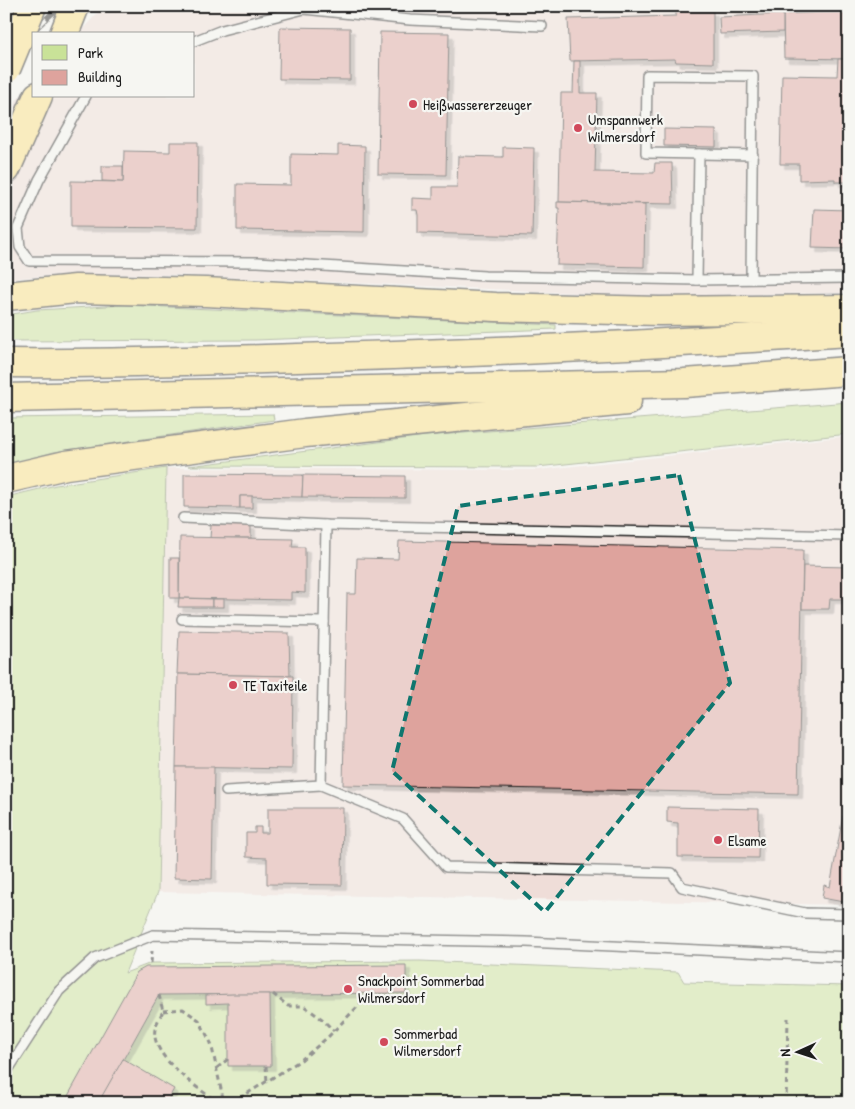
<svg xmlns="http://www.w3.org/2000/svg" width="855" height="1109" viewBox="0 0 855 1109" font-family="'Patrick Hand',sans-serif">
	<defs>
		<filter id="shadow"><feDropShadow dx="4.5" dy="4.5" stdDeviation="0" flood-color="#0004"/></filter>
	</defs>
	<rect width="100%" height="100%" fill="#f6f6f2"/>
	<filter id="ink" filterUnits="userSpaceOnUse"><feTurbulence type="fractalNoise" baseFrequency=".02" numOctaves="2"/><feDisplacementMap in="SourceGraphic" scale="10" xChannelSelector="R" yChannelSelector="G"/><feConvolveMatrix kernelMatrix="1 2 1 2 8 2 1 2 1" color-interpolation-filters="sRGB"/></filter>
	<g filter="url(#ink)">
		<g fill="#efddd8">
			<path d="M104 6H849V293L642 296 174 275 74 274 6 279V111L34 82V96H194V34H78Z"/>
			<path d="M849 436V905L158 892 166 468 538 470Z"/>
		</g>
		<g fill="#c9e298" stroke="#727f5a">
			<path d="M124 305 556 325V329L255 340 6 341V315L37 310Z"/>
			<path d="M849 402V434L537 467 189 466 426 436Z"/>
			<path d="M273 414 274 420 54 452 6 465V418Z"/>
			<path d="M166 468 158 892 125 973 151 963 420 961 678 972 684 982 849 986V1103H6V497L56 485Z"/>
		</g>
		<g fill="#dea39d" stroke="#1c1c1c" filter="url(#shadow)">
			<path d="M676 11H713V63L676 62 675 59 570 61 568 19 676 16Z"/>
			<path d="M849 11V59L784 58 783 14Z"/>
			<path d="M783 14V32L720 34 719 17Z"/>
			<path d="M280 27 350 28V80L279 79Z"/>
			<path d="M380 32 449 33 446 175 378 174Z"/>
			<path d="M838 59H849V182H835V179L799 180V164H780L782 75 837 76Z"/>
			<path d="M574 61H580V93H597L595 172 654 173 655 163H672L673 204 559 202 561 93H573Z"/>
			<path d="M664 129 716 130V147L664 146Z"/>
			<path d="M170 142H198L197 228 71 227V181L123 182 124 151 170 152Z"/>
			<path d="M338 145 365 146 364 232 237 230V184L291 185V154L338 155Z"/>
			<path d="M503 147 534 148 532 236 418 233V215L417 210H412V198L433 199V187H457L458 156 503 157Z"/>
			<path d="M102 166H123V182L102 181Z"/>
			<path d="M557 202 645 204 644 267 557 265 559 208H557Z"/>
			<path d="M814 209 849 210V249L812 248Z"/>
			<path d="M184 474 303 475 302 497 240 496V508L184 507Z"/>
			<path d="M303 475 405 476V498L302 497Z"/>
			<rect x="240" y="496" width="12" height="12"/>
			<path d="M211 525H251V538H210Z"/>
			<path d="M180 537 293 539 292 547H305V593L291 592V600L179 598Z"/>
			<path d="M399 541 803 550 798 794 343 785 347 594H356L357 558 398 559Z"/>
			<rect x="170" y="558" width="9" height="40"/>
			<path d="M803 566 849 567V599H830L829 609H802Z"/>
			<path d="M179 598 212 599V607H178Z"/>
			<rect x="212" y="599" width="12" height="8"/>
			<path d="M179 631 289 633 290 676 177 674Z"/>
			<path d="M178 674 293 676 292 769 176 767Z"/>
			<path d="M849 736V758H845Z"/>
			<path d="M176 767H214L212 879 174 878Z"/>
			<path d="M667 807 759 809 758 858 678 857V823L667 822Z"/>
			<path d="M268 808H343L342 885 267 884V858L246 857V833H255V827H261V833H268Z"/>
			<path d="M843 816 849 817V903L822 898 824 885 830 887Z"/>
			<path d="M406 965V993L159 995 99 1103H64L137 972 146 967Z"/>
			<path d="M233 994H270L271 1066H228V1003L206 1004V995Z"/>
			<path d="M123 1059 174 1089 166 1103H114L102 1096Z"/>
		</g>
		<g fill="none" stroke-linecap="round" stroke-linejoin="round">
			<defs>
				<g id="service">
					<path d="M194 41 222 30 304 9 410 20 542 26"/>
					<path d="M86 96 39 180 18 228 20 247 29 261 258 262 485 276 697 280 849 278"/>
					<path d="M751 279 753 76 647 75 646 153 753 155"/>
					<path d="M697 280 699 154"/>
					<path d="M183 518 326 525 849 536"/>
					<path d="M326 525 321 785 403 819 446 867 672 873 682 887 805 913 849 914"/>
					<path d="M182 619 324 622"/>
					<path d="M226 791 321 785"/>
					<path d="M6 1073 59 991 95 958 153 935 526 942 849 957"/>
				</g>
				<g id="motorway">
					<path d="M64 34 75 6"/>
					<path d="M6 169 38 96"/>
					<path d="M6 296 76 289 206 292 496 307 659 311 849 309"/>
					<path d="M6 363C92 364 179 361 265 359 460 354 654 345 849 332"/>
					<path d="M6 398 684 383 849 371"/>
					<path d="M6 479 66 465 305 433 627 401"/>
				</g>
			</defs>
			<use href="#service" stroke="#1c1c1c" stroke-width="12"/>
			<use href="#motorway" stroke="#1c1c1c" stroke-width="31"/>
			<g stroke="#1c1c1c" stroke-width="3" stroke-dasharray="5 4" stroke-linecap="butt">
				<path d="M636 7 662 6"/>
				<path d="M151 963 152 951"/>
				<path d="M273 994 288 1006H304L322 1019 334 1031"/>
				<path d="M159 995 163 1011C161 1016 156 1023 155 1029 150 1057 199 1089 219 1103"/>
				<path d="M163 1011 183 1009 199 1020 211 1043 224 1103"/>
				<path d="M266 1066 267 1083"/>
				<path d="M217 1068 228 1059"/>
				<path d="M232 1103 301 1060 328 1037 363 1001"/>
				<path d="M261 1103 263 1098H269L271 1103"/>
				<path d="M288 1103 290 1098H296L298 1103"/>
				<path d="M786 1103 788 1018"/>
			</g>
			<use href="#service" stroke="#f6f6f2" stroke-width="9"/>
			<use href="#motorway" stroke="#fddf80" stroke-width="28"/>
			<path stroke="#1c1c1c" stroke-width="1" d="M6 18 19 6"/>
			<defs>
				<g id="rail">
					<path d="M6 39 42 6"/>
					<path d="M6 56 60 6"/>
				</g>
			</defs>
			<use href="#rail" stroke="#1c1c1c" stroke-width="5.5"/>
			<use href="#rail" stroke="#f6f6f2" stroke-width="4" stroke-dasharray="11" stroke-linecap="butt"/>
			<defs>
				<path id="motorway-bridge" d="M6 69 32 6"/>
			</defs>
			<use href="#motorway-bridge" stroke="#1c1c1c" stroke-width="31" stroke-linecap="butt"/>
			<use href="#motorway-bridge" stroke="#fddf80" stroke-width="28"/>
		</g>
	</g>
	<path d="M0 0H855V1109H0ZM679 475 730 683 545 912 392 771 458 506Z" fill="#f6f6f2" fill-opacity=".55" fill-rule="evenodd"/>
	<path fill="none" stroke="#0f766e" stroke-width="4" stroke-dasharray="10 6" stroke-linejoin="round" d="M679 475 730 683 545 912 392 771 458 506Z"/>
	<g fill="#d1495b" stroke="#f6f6f2" stroke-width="2">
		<circle cx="413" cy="104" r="5"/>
		<circle cx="578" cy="128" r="5"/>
		<circle cx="233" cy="685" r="5"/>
		<circle cx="718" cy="840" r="5"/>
		<circle cx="348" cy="989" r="5"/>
		<circle cx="384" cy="1042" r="5"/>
	</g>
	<g text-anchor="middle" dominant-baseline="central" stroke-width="4.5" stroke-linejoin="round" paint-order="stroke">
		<g font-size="15" fill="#1c1c1c" stroke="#f6f6f2" text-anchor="start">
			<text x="423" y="104">Heißwassererzeuger</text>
			<text x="588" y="119">Umspannwerk<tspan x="588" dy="17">Wilmersdorf</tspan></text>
			<text x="243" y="685">TE Taxiteile</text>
			<text x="728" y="840">Elsame</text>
			<text x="358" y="980">Snackpoint Sommerbad<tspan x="358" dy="17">Wilmersdorf</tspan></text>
			<text x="394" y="1033">Sommerbad<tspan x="394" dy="17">Wilmersdorf</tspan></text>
		</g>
	</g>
	<rect width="855" height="1109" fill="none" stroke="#f6f6f2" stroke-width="25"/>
	<rect x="12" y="12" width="830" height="1084" fill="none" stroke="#1c1c1c" stroke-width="2" filter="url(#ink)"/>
	<rect x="32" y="32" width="162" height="65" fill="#f6f6f2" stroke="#9f9f9c"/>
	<rect x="42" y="45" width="25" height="15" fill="#c9e298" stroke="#9f9f9c"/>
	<text x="78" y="58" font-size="15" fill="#1c1c1c">Park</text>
	<rect x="42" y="70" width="25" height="15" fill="#dea39d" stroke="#9f9f9c"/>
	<text x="78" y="82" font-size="15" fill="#1c1c1c">Building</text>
	<g transform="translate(798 1052) rotate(267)" stroke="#f6f6f2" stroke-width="4" paint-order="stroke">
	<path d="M0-4L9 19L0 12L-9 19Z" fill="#1c1c1c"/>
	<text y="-8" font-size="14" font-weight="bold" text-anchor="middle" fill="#1c1c1c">N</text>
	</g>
</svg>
